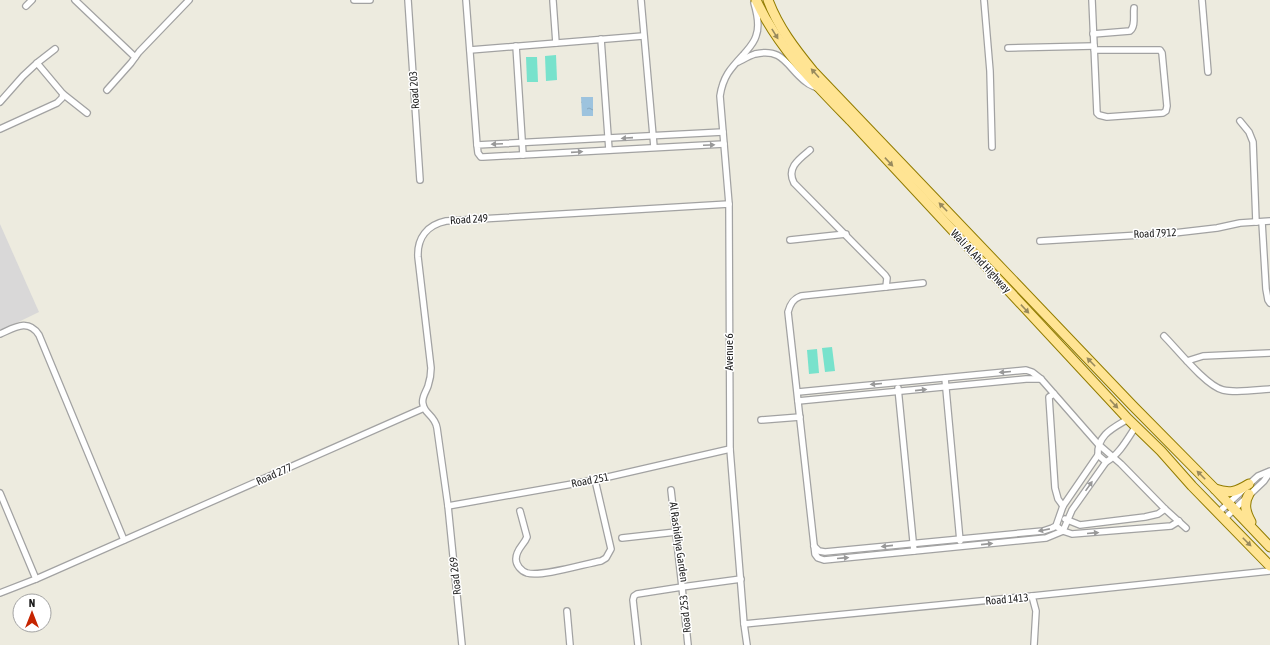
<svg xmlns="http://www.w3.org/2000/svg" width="1270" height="645" viewBox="0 0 1270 645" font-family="'Asap Condensed',sans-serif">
	<defs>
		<pattern id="water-ripples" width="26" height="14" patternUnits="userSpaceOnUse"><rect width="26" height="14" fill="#9dc3de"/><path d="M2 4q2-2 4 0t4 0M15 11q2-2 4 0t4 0" fill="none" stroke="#87a7be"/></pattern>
	</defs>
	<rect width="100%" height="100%" fill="#edebdf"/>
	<path fill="#d9d8d8" d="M0 224 39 312 0 331Z"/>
	<g fill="#78e2cc">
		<path d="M556 55 557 80 546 81 545 56Z"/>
		<path d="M526 57H537L538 82H527Z"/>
		<path d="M832 347 835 371 825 372 822 348Z"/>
		<path d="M817 349 819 373 809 374 807 350Z"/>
	</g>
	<path fill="url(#water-ripples)" d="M581 97H593V116H582Z"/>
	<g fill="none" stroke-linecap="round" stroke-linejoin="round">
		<defs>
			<g id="street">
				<path d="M75 0 135 57"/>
				<path d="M354 0H370"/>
				<path d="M408 0 420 180"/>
				<path d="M466 0 477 145"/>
				<path d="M641 0 654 147"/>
				<path d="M984 0 990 71 992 147"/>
				<path d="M1092 0 1097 113 1099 115 1107 117 1163 113 1166 111 1167 106 1162 53 1160 50H1094"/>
				<path d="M1202 0 1208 72"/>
				<path d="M553 1 556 43"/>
				<path d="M26 6 32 0"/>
				<path d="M1093 34 1130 31C1136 26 1133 16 1134 8"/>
				<path d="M601 39 609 150"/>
				<path d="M516 46 523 155"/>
				<path d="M1008 48 1094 46"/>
				<path d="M470 50 643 36"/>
				<path d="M738 62C744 59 749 56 755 54 784 47 787 68 806 82 809 85 813 86 817 88"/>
				<path d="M37 63 55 49"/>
				<path d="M107 90 131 63 139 52 189 0"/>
				<path d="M63 94 87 113"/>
				<path d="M0 102 23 76 37 63 63 94 62 98 57 103 0 129"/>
				<path d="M1240 121 1249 132 1253 142 1256 222"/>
				<path d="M723 132 477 145 478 153 481 157H483L724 144"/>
				<path d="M810 150C799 159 786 168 794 183L885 275 887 278 886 287"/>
				<path d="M1262 222 1266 289 1268 300 1270 303"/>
				<path d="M790 240 846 234"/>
				<path d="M1040 241 1174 233 1217 228 1240 223 1270 221"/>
				<path d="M923 283 801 296C793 299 790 304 788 312L815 554 818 558 824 560 1046 538 1063 531 1072 510 1106 462"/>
				<path d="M0 334C14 328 28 318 39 335L124 540"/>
				<path d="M1164 336C1177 349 1206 386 1223 390 1236 393 1256 390 1270 389"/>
				<path d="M1187 361 1203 356 1270 353"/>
				<path d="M945 378 960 541"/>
				<path d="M898 388 914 551"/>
				<path d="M798 392 1026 370 1032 372 1041 379 1098 444 1121 464 1165 509 1186 528"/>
				<path d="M1054 394 1049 397 1055 488 1058 499 1063 506"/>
				<path d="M798 401 1026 379H1041"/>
				<path d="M1128 419C1113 428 1097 435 1098 455L1106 462C1119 455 1128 438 1136 426"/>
				<path d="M761 420 800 417"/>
				<path d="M671 490 682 587 741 579"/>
				<path d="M0 493 36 579"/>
				<path d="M448 506 595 480 730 449"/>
				<path d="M520 511 527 537C524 545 516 549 516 559 516 565 521 571 527 573 542 577 584 564 601 561L606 558 611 549 595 480"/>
				<path d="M1218 513 1258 476 1270 471"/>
				<path d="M1065 519 1080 525 1145 517 1158 514 1165 509"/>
				<path d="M1224 519 1264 481 1270 472"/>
				<path d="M1056 526 1063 531 1072 534 1171 526 1179 521"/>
				<path d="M622 538 676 532"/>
				<path d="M814 546 819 551 825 552 1043 531 1052 528 1056 526 1063 506 1098 455"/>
				<path d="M0 593 36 579 424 408"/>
				<path d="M1032 596 1036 611 1034 645"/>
				<path d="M567 611 570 645"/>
				<path d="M744 624 1032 596 1270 571"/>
				<path d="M462 645 448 506 437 428C435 415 424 414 423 404 421 398 426 392 428 386 430 380 431 374 431 368L418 257C417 238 427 225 446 221L729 204"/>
				<path d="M638 645 633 600 634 596 637 594 682 587 688 645"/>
				<path d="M747 645 744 624 730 449 729 204 720 96C723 76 731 68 744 54 749 48 754 43 756 36 760 26 757 13 754 3"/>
			</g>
			<g id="primary">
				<path d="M756 0C778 48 815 84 851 121L1128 419 1161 451 1192 486 1270 566"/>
				<path d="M768 0C778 27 795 49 813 71L1133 406 1214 488 1270 547"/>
				<path d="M1215 489C1230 494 1236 492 1249 484"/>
				<path d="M1249 494C1243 504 1246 513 1251 522"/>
			</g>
		</defs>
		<use href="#street" stroke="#a2a2a2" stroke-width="8"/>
		<use href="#primary" stroke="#927c00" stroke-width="11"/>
		<use href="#street" stroke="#fff" stroke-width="5.5"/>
		<use href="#primary" stroke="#ffe493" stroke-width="9"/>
	</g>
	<defs><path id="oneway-solid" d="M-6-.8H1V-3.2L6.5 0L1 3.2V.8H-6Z"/></defs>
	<g fill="#988a5d">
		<use href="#oneway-solid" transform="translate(775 34) rotate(58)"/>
		<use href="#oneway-solid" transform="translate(815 73) rotate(-132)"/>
		<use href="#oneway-solid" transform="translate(889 162) rotate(47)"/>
		<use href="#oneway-solid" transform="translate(943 207) rotate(-134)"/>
		<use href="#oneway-solid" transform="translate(1025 309) rotate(47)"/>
		<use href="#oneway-solid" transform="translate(1091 362) rotate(-134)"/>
		<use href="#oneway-solid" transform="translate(1114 404) rotate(47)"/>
		<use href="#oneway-solid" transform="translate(1201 475) rotate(-135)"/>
		<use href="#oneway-solid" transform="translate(1247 542) rotate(45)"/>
	</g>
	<g fill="#989898">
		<use href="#oneway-solid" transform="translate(627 138) rotate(176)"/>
		<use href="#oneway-solid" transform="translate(497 144) rotate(177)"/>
		<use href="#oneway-solid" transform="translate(709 145) rotate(-3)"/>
		<use href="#oneway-solid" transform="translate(577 152) rotate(-4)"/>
		<use href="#oneway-solid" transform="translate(1005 372) rotate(175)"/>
		<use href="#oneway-solid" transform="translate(876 384) rotate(175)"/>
		<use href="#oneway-solid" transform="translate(921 390) rotate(-6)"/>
		<use href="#oneway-solid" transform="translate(1089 486) rotate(-55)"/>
		<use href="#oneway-solid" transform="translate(1044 530) rotate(169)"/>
		<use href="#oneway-solid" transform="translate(1093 533) rotate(-5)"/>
		<use href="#oneway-solid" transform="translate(987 544) rotate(-6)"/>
		<use href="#oneway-solid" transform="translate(887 546) rotate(174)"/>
		<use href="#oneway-solid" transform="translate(843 558) rotate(-5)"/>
	</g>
	<g text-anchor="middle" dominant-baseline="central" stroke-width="3" stroke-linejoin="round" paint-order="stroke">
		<g font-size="11" fill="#1b1b1b" stroke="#fff">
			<text transform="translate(414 90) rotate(-94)">Road 203</text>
			<text transform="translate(469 219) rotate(-4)">Road 249</text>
			<text transform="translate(1155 233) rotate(-3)">Road 7912</text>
			<text transform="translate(981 261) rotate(47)">Wali Al Ahd Highway</text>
			<text transform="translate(729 352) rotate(-90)">Avenue 6</text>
			<text transform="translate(274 474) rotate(-24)">Road 277</text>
			<text transform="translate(590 480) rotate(-11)">Road 251</text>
			<text transform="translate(679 542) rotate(82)">Al Rashidiya Garden</text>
			<text transform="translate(455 576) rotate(-96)">Road 269</text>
			<text transform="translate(1007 599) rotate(-5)">Road 1413</text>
			<text transform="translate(685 614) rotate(-96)">Road 253</text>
		</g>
	</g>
	<g transform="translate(32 613)"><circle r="19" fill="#ffffff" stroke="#a4a4a4"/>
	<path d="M0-3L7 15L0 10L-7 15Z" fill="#c62400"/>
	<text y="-6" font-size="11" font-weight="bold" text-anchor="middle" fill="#1b1b1b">N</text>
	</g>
</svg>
